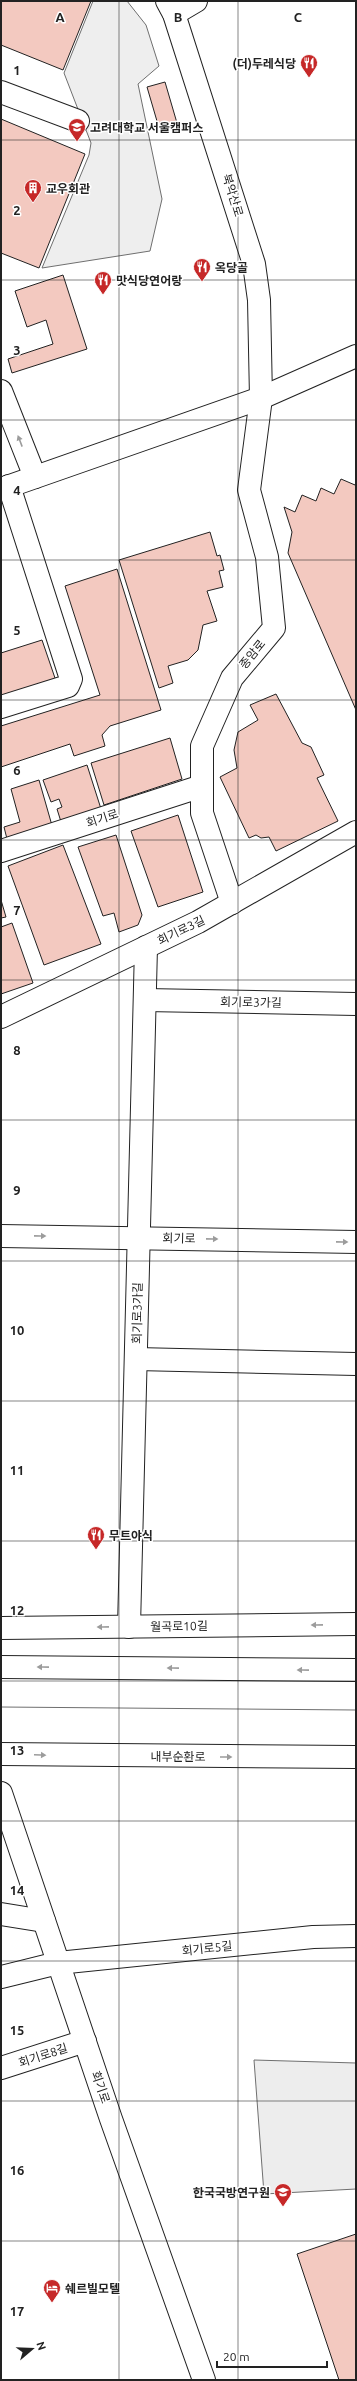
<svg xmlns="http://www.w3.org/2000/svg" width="357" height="2381" viewBox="0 0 357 2381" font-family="Ubuntu,'Noto Sans KR',sans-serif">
	<rect width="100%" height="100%" fill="#fff"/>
	<path fill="#eee" stroke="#6f6f6f" d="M93 1H127L146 25 159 66 138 84 162 199 150 251 42 268 89 155 91 143 64 73Z"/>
	<path fill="#ededed" stroke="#6f6f6f" d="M254 2060 356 2063V2189L264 2194Z"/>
	<path fill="#fff" stroke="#6f6f6f" d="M1 1707 356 1710V1754L1 1753Z"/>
	<g fill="#f3c9c0" stroke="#222">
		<path d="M1 1H91L63 70 1 45Z"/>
		<path d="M165 82 177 123 159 128 147 87Z"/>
		<path d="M1 119 85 154 39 268 1 253Z"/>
		<path d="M63 275 87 349 12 373 8 359 53 344 46 320 27 327 15 291Z"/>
		<path d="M341 479 355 485 356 482V710L288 553 292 532 284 507 295 512 302 495 316 501 321 488 334 494Z"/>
		<path d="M210 532 217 556 220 555 224 570 219 571 223 587 207 591 217 621 203 625 198 650 188 660 168 666 173 683 159 688 119 560Z"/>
		<path d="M117 569 161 710 110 726 102 735 105 746 74 756 70 744 1 767V726L100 695 65 586Z"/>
		<path d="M42 640 56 681 1 700V653Z"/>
		<path d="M276 694 302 743 311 747 324 775 317 778 338 821 276 851 269 837 261 838 256 835 249 838 220 777 237 768 234 750 238 732 258 720 250 705Z"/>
		<path d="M170 738 182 779 104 805 91 763Z"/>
		<path d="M87 765 102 812 62 825 57 809 62 807 59 799 51 802 43 780Z"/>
		<path d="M39 780 53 829 8 843 4 827 20 822 11 789Z"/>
		<path d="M178 815 203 892 158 907 131 831Z"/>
		<path d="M116 835 142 915 138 925 119 932 114 913 103 916 78 847Z"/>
		<path d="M63 845 101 944 44 965 8 866Z"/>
		<path d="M1 900 6 917 1 918Z"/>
		<path d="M12 923 33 983 1 994V927Z"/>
		<path d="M356 2234V2380H339L297 2254Z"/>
	</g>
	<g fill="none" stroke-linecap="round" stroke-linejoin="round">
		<defs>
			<g id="minor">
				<path d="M167 1 174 14 254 264 259 300 261 398 249 490 267 557 274 628 232 678 202 746V813L232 903"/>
				<path d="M174 14 196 1"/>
				<path d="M1 92 78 121"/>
				<path d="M1 391 35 477"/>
				<path d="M1 707 68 686 71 679 9 486"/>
				<path d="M1 851 202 786"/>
				<path d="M145 1000 356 1004"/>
				<path d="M1 1017 198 922 356 832"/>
				<path d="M1 1236 356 1242"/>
				<path d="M136 1359 356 1364"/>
				<path d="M129 1627 146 947"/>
				<path d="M1 1628 356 1624"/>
				<path d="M1 1914 44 1921"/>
				<path d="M1 1977 58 1963 313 1937 356 1936"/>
				<path d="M1 2068 85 2041"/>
			</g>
			<g id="major">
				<path d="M1 489 261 398 356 356"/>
				<path d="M1 1793 111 2119 204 2380"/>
			</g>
			<g id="highway">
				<path d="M1 1667 356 1670"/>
				<path d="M1 1754 356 1757"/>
			</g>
		</defs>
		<use href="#minor" stroke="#222" stroke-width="24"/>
		<use href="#major" stroke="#222" stroke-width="24"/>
		<use href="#highway" stroke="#222" stroke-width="24"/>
		<use href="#minor" stroke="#fff" stroke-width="22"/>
		<use href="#major" stroke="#fff" stroke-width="22"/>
		<use href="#highway" stroke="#fff" stroke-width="22"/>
	</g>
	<defs><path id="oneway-solid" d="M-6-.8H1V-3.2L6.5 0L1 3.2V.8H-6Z"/></defs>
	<g fill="#9c9c9c">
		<use href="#oneway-solid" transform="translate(20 441) rotate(-111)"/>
		<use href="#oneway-solid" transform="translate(40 1236) rotate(1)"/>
		<use href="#oneway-solid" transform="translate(212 1239) rotate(1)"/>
		<use href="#oneway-solid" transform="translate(342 1242) rotate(1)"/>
		<use href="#oneway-solid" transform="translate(317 1625) rotate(179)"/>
		<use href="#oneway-solid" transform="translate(103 1627) rotate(179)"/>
		<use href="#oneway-solid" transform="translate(43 1667) rotate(-179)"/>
		<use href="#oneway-solid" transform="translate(173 1668) rotate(-179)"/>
		<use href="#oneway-solid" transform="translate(303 1670) rotate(-179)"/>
		<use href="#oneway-solid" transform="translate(40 1755) rotate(2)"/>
		<use href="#oneway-solid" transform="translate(226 1757)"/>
	</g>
	<path fill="none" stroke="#222" stroke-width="1" stroke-opacity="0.55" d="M119 1V2380M238 1V2380M1 140H356M1 280H356M1 420H356M1 560H356M1 700H356M1 840H356M1 980H356M1 1120H356M1 1261H356M1 1401H356M1 1541H356M1 1681H356M1 1821H356M1 1961H356M1 2101H356M1 2241H356"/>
	<defs>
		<symbol id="restaurant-pin" viewBox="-11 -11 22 30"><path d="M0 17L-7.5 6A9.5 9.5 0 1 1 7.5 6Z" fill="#c62828" stroke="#fff"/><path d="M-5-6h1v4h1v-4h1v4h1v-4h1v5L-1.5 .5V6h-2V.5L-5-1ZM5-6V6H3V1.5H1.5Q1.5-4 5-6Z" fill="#fff"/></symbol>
		<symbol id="university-pin" viewBox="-11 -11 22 30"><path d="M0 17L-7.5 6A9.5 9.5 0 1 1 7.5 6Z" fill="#c62828" stroke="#fff"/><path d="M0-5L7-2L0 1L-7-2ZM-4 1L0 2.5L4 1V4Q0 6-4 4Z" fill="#fff"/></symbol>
		<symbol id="building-pin" viewBox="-11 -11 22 30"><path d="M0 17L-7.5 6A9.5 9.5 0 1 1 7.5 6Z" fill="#c62828" stroke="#fff"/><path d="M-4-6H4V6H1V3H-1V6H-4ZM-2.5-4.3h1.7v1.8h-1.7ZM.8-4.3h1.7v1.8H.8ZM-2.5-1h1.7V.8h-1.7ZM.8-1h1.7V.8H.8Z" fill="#fff"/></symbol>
		<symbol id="hotel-pin" viewBox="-11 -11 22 30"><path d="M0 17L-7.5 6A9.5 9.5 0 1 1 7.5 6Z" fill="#c62828" stroke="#fff"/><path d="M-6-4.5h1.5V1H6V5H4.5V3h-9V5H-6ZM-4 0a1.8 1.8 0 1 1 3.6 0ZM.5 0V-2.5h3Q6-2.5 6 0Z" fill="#fff"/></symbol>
	</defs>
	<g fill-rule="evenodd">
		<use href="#restaurant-pin" x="299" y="53" width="20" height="27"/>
		<use href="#university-pin" x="67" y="117" width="20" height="27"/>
		<use href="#building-pin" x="23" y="178" width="20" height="27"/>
		<use href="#restaurant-pin" x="192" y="257" width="20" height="27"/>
		<use href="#restaurant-pin" x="93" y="270" width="20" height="27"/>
		<use href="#restaurant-pin" x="86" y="1525" width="20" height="27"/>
		<use href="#university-pin" x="273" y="2182" width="20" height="27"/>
		<use href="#hotel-pin" x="42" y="2278" width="20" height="27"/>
	</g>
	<g text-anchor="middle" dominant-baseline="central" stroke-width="3" stroke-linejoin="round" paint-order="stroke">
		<g font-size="12" font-weight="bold" fill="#222" stroke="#fff" text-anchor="start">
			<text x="296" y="63" text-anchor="end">(더)두레식당</text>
			<text x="90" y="127">고려대학교 서울캠퍼스</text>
			<text x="46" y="188">교우회관</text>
			<text x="215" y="267">옥당골</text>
			<text x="116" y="280">맛식당연어랑</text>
			<text x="109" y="1535">무트야식</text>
			<text x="270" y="2192" text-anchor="end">한국국방연구원</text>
			<text x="65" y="2288">쉐르빌모텔</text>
		</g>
		<g font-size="12" fill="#222" stroke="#fff">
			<text transform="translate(233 195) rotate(73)">북악산로</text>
			<text transform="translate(252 654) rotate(-51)">종암로</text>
			<text transform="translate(102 818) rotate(-18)">회기로</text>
			<text transform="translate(181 930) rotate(-26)">회기로3길</text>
			<text transform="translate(251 1002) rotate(1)">회기로3가길</text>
			<text transform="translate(179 1238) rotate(1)">회기로</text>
			<text transform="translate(137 1313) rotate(-89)">회기로3가길</text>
			<text transform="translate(179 1626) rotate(-1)">월곡로10길</text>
			<text x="178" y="1756">내부순환로</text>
			<text transform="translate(207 1948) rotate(-6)">회기로5길</text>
			<text transform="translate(43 2055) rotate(-18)">회기로8길</text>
			<text transform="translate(101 2087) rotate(71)">회기로</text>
		</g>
	</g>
	<g font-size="13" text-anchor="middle" font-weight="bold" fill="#222" stroke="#fff" stroke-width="3" stroke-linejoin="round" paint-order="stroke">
		<text x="60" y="22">A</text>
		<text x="178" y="22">B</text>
		<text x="298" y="22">C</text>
		<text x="17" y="75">1</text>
		<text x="17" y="215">2</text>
		<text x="17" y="355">3</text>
		<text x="17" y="495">4</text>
		<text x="17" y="635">5</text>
		<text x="17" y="775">6</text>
		<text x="17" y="915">7</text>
		<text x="17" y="1055">8</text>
		<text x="17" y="1195">9</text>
		<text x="17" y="1335">10</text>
		<text x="17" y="1475">11</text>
		<text x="17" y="1615">12</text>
		<text x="17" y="1755">13</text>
		<text x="17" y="1895">14</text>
		<text x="17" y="2035">15</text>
		<text x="17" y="2175">16</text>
		<text x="17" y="2316">17</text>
	</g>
	<rect width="357" height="2381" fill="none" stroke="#222222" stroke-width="4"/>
	<g transform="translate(32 2349) rotate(71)" stroke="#ffffff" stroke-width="3" paint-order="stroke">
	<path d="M0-3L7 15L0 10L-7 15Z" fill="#222222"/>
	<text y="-6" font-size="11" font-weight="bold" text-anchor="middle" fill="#222222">N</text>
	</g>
	<path d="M217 2361v6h110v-6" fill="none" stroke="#222222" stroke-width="2"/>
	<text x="223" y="2361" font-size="12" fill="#222222" stroke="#ffffff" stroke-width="3" paint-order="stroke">20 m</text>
</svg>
